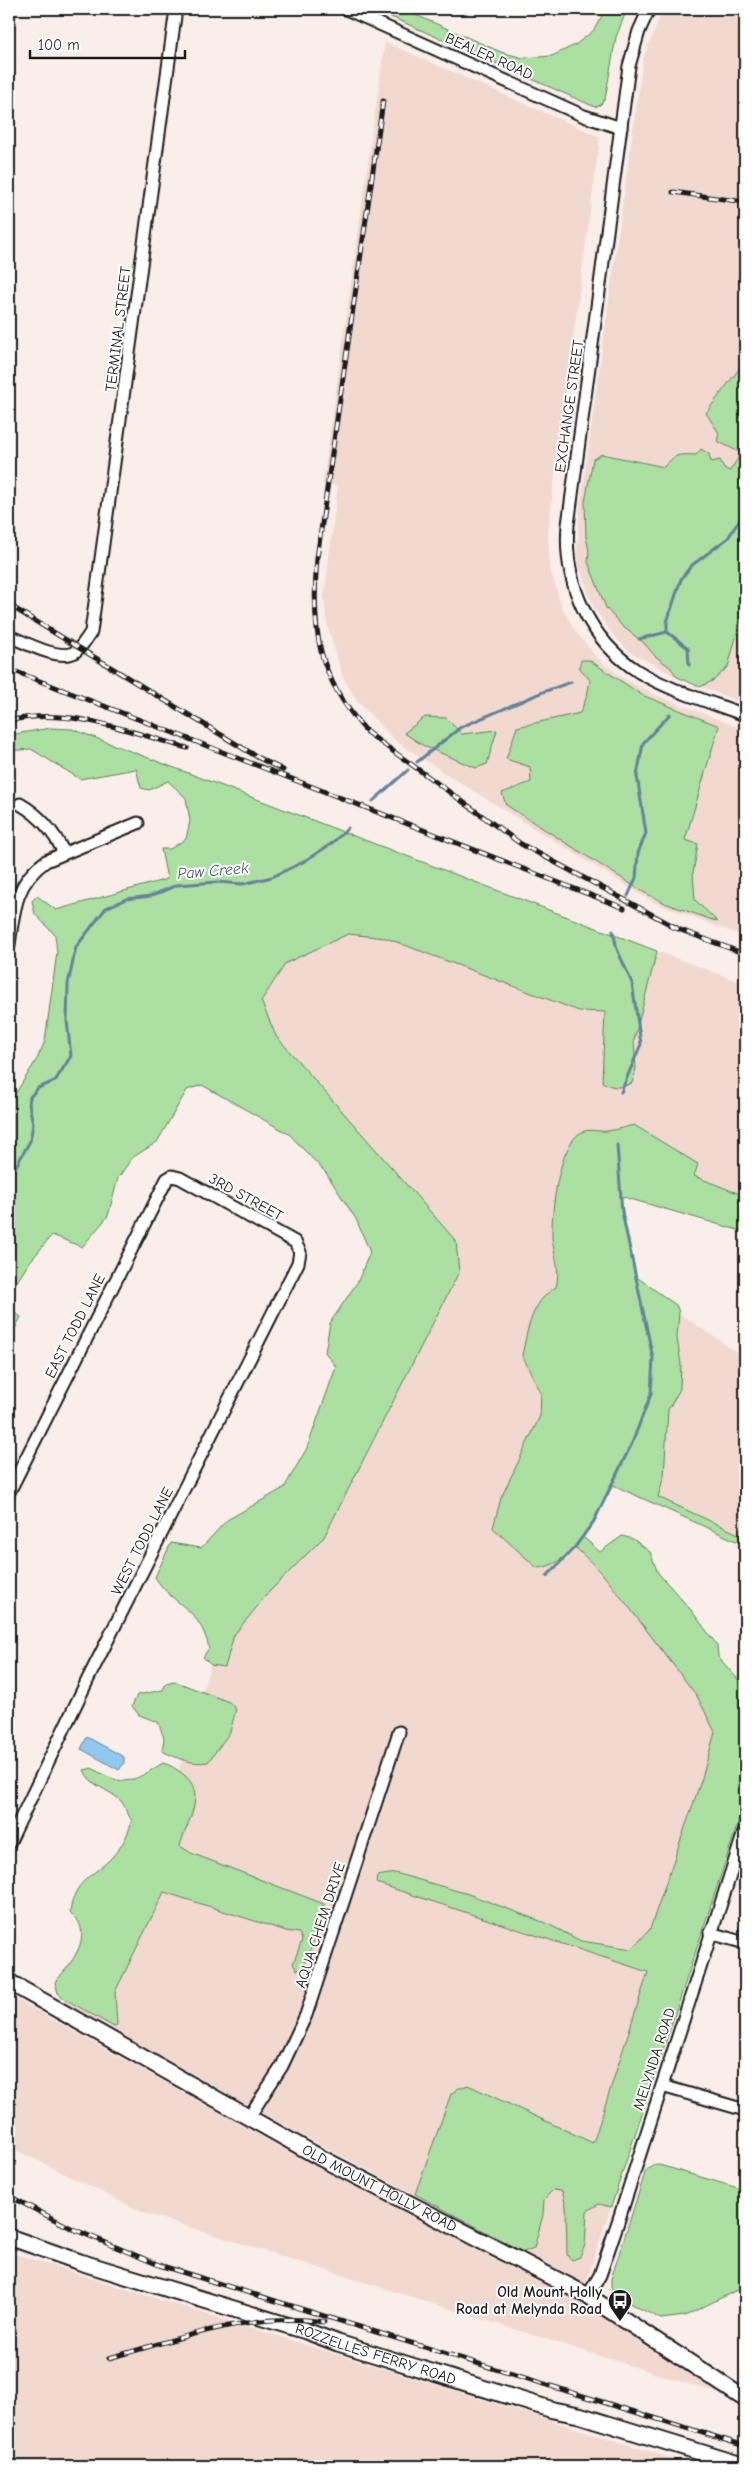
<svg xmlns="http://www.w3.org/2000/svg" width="754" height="2475" viewBox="0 0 754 2475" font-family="'Comic Neue',sans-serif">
	<rect width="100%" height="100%" fill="#f9eeea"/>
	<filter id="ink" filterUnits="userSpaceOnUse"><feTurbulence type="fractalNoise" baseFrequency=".02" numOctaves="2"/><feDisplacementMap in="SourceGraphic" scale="10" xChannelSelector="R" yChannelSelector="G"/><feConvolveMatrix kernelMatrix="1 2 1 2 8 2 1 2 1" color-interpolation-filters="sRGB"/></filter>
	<g filter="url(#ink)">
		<g fill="#f1d9d0">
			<path d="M663 9H745V704L677 677 630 652 613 635 594 608 579 567 577 549 580 506 643 59Z"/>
			<path d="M385 42 600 137 552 497 548 532 550 569 562 608 576 632 597 658 621 677 654 694 745 730V937L653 902 451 777 397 742 357 701 343 677 327 624 324 597 338 486 323 483Z"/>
			<path d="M270 912 630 951H657L745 984V1232L620 1196 636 1284 745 1358V1545L613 1485 594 1521 580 1540 745 1696V1802L585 2285 289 2128 63 2002 157 1840 252 1531 305 1530 428 1256 180 996Z"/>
			<path d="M9 1995 313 2165 586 2306 645 2342 724 2395 144 2213 10 2147Z"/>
			<path d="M9 2252 123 2288 697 2466H9Z"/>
		</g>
		<g fill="#abe0a2" stroke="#647e5f">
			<path d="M373 9H402L501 52 523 58 552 56 575 45 593 31 606 9H627L616 37 605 99 600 105 595 107Z"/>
			<path d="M745 361V604L728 667 714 680 700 687 677 677 671 668 655 656 644 643 622 626 606 608 588 562 589 551 586 537 585 502 593 459 602 454 664 467C675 454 679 454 696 455L701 449 709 454 711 462 720 460 724 468 730 471 741 453 717 441 719 433 706 413Z"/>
			<path d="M581 660H589L642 695 719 726 685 840 698 844 693 873 695 900 718 922 667 904 645 893 506 805 502 793 531 782 530 767 506 759 517 727 580 713 587 696 590 680 579 667Z"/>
			<path d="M425 717 446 718 462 734 497 730 487 764 476 768 424 746 404 733Z"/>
			<path d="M51 728 72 729 657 951 634 1040 636 1069 632 1083C620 1089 613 1088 602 1082L605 1012 579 1011 386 938 348 934 286 963 261 1001 276 1036 456 1241 459 1272 324 1537 269 1592 234 1635 225 1667 211 1665 203 1657 209 1648C199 1605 174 1608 155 1577L171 1543 201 1548 227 1520 284 1488 307 1448 336 1367 325 1352 330 1323 358 1281 370 1252 356 1219 326 1173 289 1134 202 1085 187 1090 157 1142 132 1158 118 1178 108 1216 82 1247 52 1235 29 1263 9 1294V1104L37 1059 45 1041 57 952 55 935 35 914 32 901 37 896 56 910 167 879 161 849H170L186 839 190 821 186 798 168 781 149 790 141 788 136 769 80 779 31 749 9 751V735Z"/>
			<path d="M634 1125 698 1164 694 1176 745 1196V1232L620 1196 635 1276 676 1305 679 1312 677 1338 681 1364 680 1389 668 1410 664 1476 658 1497 745 1537V1545L613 1485 594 1521 583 1537 600 1552 622 1536 633 1539 650 1552 658 1573 691 1610 717 1645 718 1657 745 1687V1802L611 2207 599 2204 587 2211 585 2245 580 2257 572 2260 567 2255 566 2206 562 2191 553 2190 544 2199 543 2215 534 2248 523 2252 415 2194 451 2094 457 2089 468 2085 593 2143 648 1972 376 1883 377 1876 395 1873 468 1894 548 1924 581 1941 632 1949 650 1929 702 1778 715 1732 697 1696 628 1606 601 1572 575 1547C563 1558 554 1567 537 1568L493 1528 501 1498 540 1416 541 1393 522 1355C528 1329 531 1302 556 1287 561 1271 554 1255 552 1238 551 1215 558 1140 584 1131 591 1129 600 1132 607 1131 616 1130 625 1127 634 1125Z"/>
			<path d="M9 1309 21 1317 9 1340Z"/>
			<path d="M174 1681 229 1702 236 1709 230 1732 208 1762C191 1765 177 1758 162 1751L164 1738 158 1722 139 1715 132 1706 137 1695 163 1690 166 1683Z"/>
			<path d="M163 1763C171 1765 176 1769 183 1774 208 1793 187 1821 180 1846L191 1853 324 1904 323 1916 303 1970H297L293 1964 302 1940 299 1933 286 1931 164 1892 115 1992 117 2025 114 2027 65 1999 58 1993 55 1982C67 1968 88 1945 80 1925 79 1921 73 1916 70 1913 74 1878 93 1878 113 1856 123 1845 128 1834 132 1821 128 1815 125 1805 120 1800 107 1788 91 1787 84 1770L92 1768C126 1789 131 1782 163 1763Z"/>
			<path d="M656 2164 745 2190V2286L685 2316 661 2319 619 2298 611 2288V2279L646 2170Z"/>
		</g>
		<path fill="#90c8ef" stroke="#62839b" d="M87 1737 124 1757V1763L119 1770 81 1749Z"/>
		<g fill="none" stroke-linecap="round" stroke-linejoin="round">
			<g stroke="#62839b" stroke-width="3">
				<path d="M667 632V622L681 579 691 566 728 538 745 511"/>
				<path d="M667 632 688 648 689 665"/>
				<path d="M639 639 667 632"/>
				<path d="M417 762 461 727 543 692 571 682"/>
				<path d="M373 801 408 770"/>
				<path d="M628 896 636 878 638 853 646 833 637 776 643 743 670 714"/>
				<path d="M613 931 617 949 632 983 641 1044 621 1092"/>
				<path d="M9 1179 30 1141 33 1124 29 1104 30 1097 38 1088 55 1081 71 1056 67 1021 68 984 76 947 106 908 126 899 151 896 177 885 217 882 243 884 272 877 303 862 331 844 348 828"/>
				<path d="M547 1576 575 1547 594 1521 632 1443 651 1394 653 1358 622 1212 617 1145"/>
			</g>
			<defs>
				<g id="street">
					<path d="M346 9 584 116 621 128"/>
					<path d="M649 9 639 31 629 66 568 525C563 583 589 640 639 672 671 691 710 702 745 715"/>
					<path d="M9 636C24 642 57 660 73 653 81 649 86 639 91 632L176 9"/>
					<path d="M20 804C41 816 54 832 64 853"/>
					<path d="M9 945C14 910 15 883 46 861L138 823"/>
					<path d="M9 1492 167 1179 172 1176 180 1178 295 1242 300 1252 298 1263 89 1677 9 1843"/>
					<path d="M710 1933 745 1943"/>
					<path d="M662 2086 745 2110"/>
					<path d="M249 2117 282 2066 306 2015 399 1732"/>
					<path d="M588 2296 600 2275 619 2219 745 1829"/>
				</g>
				<g id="secondary">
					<path id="s1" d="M9 1982 319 2157 588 2296 745 2399"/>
					<path id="s2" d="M9 2237 80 2262 306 2331 338 2343 553 2410 579 2415 745 2466"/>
				</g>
			</defs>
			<use href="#street" stroke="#1c1c1c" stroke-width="15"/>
			<use href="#secondary" stroke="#1c1c1c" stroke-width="19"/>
			<use href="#street" stroke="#fff" stroke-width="11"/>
			<use href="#secondary" stroke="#fff" stroke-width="15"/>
			<defs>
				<g id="rail">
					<path d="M383 101 317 558C311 631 317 677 368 733L521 844 677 928"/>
					<path d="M673 192 745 202"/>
					<path d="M9 605 259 758 283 770"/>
					<path d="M9 669 624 908"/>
					<path d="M9 721C68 706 130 732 187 748"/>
					<path d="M670 926 745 954"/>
					<path d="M9 2196 73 2229 159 2265 745 2446"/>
					<path d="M109 2358C179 2339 251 2311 324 2322"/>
				</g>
			</defs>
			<use href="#rail" stroke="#1c1c1c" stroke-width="5"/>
			<use href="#rail" stroke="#fff" stroke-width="3" stroke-dasharray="9" stroke-linecap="butt"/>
		</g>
	</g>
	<defs>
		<symbol id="bus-pin" viewBox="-11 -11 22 30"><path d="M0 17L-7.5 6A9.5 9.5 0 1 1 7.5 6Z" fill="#1c1c1c" stroke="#fff"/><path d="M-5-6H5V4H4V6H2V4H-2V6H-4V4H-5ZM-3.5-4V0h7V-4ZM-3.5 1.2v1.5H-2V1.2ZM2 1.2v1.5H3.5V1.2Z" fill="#fff"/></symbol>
	</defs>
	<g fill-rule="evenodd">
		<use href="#bus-pin" x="606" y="2287" width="28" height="38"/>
	</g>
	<g text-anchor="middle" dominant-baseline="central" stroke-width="4" stroke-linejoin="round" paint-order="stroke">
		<g font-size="15" fill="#1c1c1c" stroke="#fff">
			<text transform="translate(489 56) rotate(24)">BEALER ROAD</text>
			<text transform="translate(118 329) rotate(-83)">TERMINAL STREET</text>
			<text transform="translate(569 406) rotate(-82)">EXCHANGE STREET</text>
			<text transform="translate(246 1197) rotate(29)">3RD STREET</text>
			<text transform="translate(75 1326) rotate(-63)">EAST TODD LANE</text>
			<text transform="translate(142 1541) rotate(-63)">WEST TODD LANE</text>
			<text transform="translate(320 1925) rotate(-72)">AQUA CHEM DRIVE</text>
			<text transform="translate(654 2059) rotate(-72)">MELYNDA ROAD</text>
			<text stroke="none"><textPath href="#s1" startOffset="424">OLD MOUNT HOLLY ROAD</textPath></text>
			<text stroke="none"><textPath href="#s2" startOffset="385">ROZZELLES FERRY ROAD</textPath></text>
		</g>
		<g font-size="15" font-weight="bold" fill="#1c1c1c" stroke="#fff" text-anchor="end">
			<text x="602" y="2292">Old Mount Holly<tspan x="602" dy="17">Road at Melynda Road</tspan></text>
		</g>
		<g font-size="16" font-style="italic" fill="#455866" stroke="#fff">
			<text transform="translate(213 871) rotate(-5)">Paw Creek</text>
		</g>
	</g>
	<rect width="754" height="2475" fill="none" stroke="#fff" stroke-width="30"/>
	<rect x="15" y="15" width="724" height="2445" fill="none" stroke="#1c1c1c" stroke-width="2" filter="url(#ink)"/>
	<path d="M30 50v8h155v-8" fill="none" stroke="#1c1c1c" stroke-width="2.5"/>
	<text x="38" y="50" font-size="15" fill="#1c1c1c" stroke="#ffffff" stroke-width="4" paint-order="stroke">100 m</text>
</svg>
